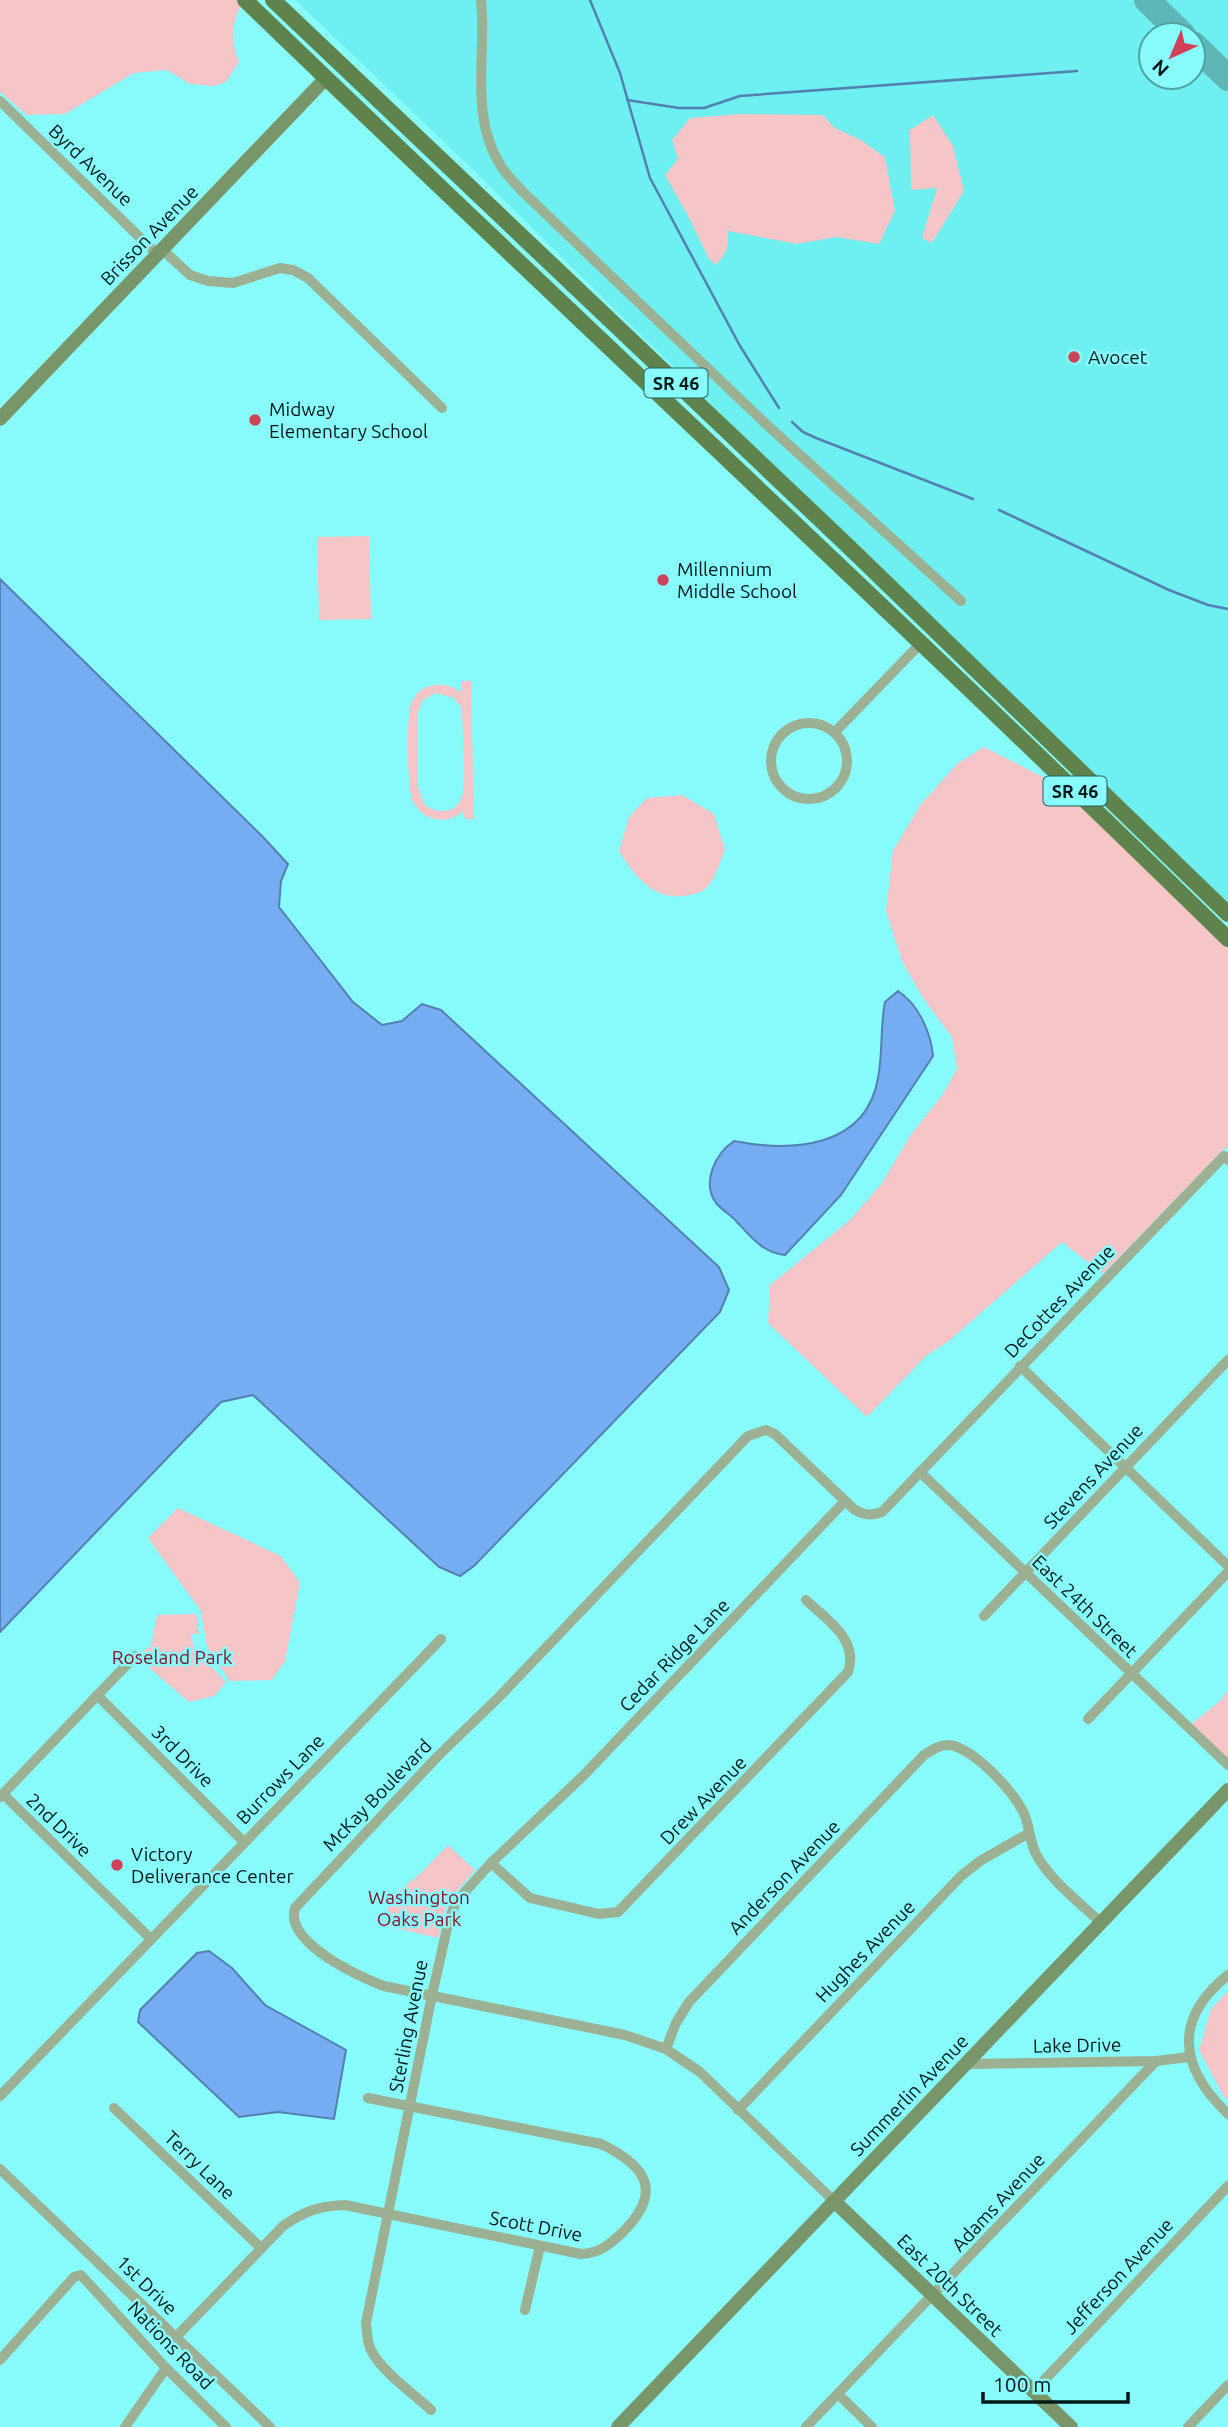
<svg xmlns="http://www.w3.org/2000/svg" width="1228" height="2427" viewBox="0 0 1228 2427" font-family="Ubuntu,sans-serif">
	<rect width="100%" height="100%" fill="#88fcfc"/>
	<path fill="#6eeff0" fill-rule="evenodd" d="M295 0H1228V907L943 632 462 159ZM1151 35H1193V77H1151Z"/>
	<g fill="#f5c5c7" fill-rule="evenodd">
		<path d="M0 0H237L241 4C231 29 230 37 239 62L226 82 214 86 190 84 167 70 134 73 65 114 27 115 0 92Z"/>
		<path d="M740 114 823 115 835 128 861 140 885 157 895 211 879 244 836 237 797 244 728 231C728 248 728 251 716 265L709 259 688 216 665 175 678 159 672 140 690 118Z"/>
		<path d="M933 115 953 146 964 191 932 243 922 238 937 188 911 190 910 130Z"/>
		<path d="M369 536 371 619 319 620 317 537Z"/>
		<path d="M462 681H471L474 819H465L463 811C448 826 423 821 413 802 407 789 406 717 411 704 419 682 444 680 461 692ZM436 693 454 698 462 709C462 726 467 785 462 797 456 814 437 814 425 805L418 788V712L423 700Z"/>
		<path d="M984 747 1063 787 1228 947V1147L1224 1149 1103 1274 1062 1242 950 1340 926 1356 867 1417 768 1323 770 1285 850 1220 882 1183 910 1136 943 1094 957 1069 952 1037 923 998 902 961 886 911 893 851 921 804 958 763Z"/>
		<path d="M682 795 714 814 725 850C720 861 716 877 708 886 702 893 692 895 683 896 653 900 633 874 619 851L629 817 647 798Z"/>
		<path d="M178 1508 281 1556 300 1583 285 1661 272 1680 230 1681 207 1647 201 1611 148 1538Z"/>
		<path d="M196 1614 199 1634H191L194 1649 226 1682 214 1696 189 1702 133 1654H140L151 1646 157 1615Z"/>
		<path d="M1228 1690V1763L1189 1726 1221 1700Z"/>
		<path d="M448 1845 475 1870 447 1903 438 1938 383 1925 391 1898 421 1873Z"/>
		<path d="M1228 1991V2099L1224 2097 1199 2050 1211 2009Z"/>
	</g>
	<g fill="#76acf2" stroke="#5380b1" stroke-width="2">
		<path d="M0 579 263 837 288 864 281 881 279 907 353 1002 382 1025 402 1021 422 1004 441 1010 719 1267 729 1290 720 1312 474 1566 460 1576 439 1567 253 1395 221 1402 0 1632Z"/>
		<path d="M898 991C918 1004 931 1032 933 1056L841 1195 785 1255C763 1253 751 1237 737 1222 731 1215 722 1210 716 1203 701 1182 716 1153 734 1141 791 1152 866 1149 878 1078 883 1053 880 1027 885 1002Z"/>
		<path d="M209 1951 232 1968 265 2005 346 2050 334 2119 278 2112 239 2117 138 2022 140 2010 197 1953Z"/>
	</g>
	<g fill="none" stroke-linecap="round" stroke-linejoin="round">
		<g stroke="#5380b1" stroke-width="2.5">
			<path d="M590 0 620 73 650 178 740 346 779 408"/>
			<path d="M627 100 679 108H704L740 96 1077 71"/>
			<path d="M792 422 803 432 816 438 973 499"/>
			<path d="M999 510 1169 590 1208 605 1228 609"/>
		</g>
		<g stroke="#5eb6b6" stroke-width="26">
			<path d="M1147 0 1183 35"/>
			<path d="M1193 44 1228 78"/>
		</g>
		<g stroke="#9cb093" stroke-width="10">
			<path d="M481 0C487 56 468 118 503 169 509 178 517 185 524 193L767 425 961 601"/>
			<path d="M0 101 158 255"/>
			<path d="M163 250 190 275 208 281 233 283 280 268 293 270 308 278 442 408"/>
			<circle cx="809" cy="761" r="38"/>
			<path d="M835 732 921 643"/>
			<path d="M1020 1366 1228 1566"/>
			<path d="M920 1472 1228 1765"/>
			<path d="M984 1616 1228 1360"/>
			<path d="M97 1695 244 1842"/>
			<path d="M1088 1719 1228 1572"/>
			<path d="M3 1794 151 1939"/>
			<path d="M0 1797 135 1656"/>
			<path d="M491 1863 530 1898 599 1914 618 1912 848 1672C859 1639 827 1620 806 1600"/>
			<path d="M1228 1975C1172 2020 1180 2068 1228 2114"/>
			<path d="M666 2049 676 2023 689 2002 924 1755C932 1750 939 1745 948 1745 972 1746 1017 1794 1025 1816 1030 1829 1030 1844 1037 1856 1052 1882 1079 1902 1100 1922"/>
			<path d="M966 2064 1156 2061 1189 2057"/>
			<path d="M0 2096 441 1639"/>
			<path d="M114 2108 261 2248"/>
			<path d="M738 2110 961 1876 980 1861 1029 1833"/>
			<path d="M0 2169 270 2427"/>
			<path d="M834 2201 700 2072 666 2049 625 2035 384 1986C359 1977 284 1942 295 1908L438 1756 499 1697 748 1436 766 1430 775 1434 855 1510C865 1515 871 1516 882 1512L1224 1156 1228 1160"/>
			<path d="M525 2310 540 2246"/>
			<path d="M176 2337 283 2226C305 2211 318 2206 345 2205L581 2254C600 2253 609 2245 623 2232 663 2192 647 2166 601 2144L368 2098"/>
			<path d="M0 2360 74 2277 81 2275 166 2368 226 2427"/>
			<path d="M1034 2391 1228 2186"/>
			<path d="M838 2394 872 2427"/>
			<path d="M431 2410C414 2394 381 2371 371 2350 367 2342 367 2332 366 2323L432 1995 448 1924 454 1907 463 1894 491 1863 584 1775 845 1501"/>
			<path d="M125 2427 166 2368"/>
			<path d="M806 2427 1156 2061"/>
			<path d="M1188 2427 1228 2385"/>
		</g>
		<g stroke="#79966a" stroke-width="14">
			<path d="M0 419 326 78"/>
			<path d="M834 2201 1071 2427"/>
			<path d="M618 2427 1228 1790"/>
		</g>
		<g stroke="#5f834c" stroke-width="16">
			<path d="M245 0C571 315 904 622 1228 939"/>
			<path d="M273 0 850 548 1228 914"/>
		</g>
	</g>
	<g fill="#d04057" stroke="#88fcfc" stroke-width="2.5">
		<circle cx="1074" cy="357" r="7"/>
		<circle cx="255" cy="420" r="7"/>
		<circle cx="663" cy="580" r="7"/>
		<circle cx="117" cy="1865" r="7"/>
	</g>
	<g text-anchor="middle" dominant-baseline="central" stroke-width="5" stroke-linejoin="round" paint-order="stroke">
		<g fill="#88fcfc" stroke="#2a5c5d" stroke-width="2">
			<rect x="644.5" y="368.5" width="63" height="29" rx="5"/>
			<rect x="1043.5" y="776.5" width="63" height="29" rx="5"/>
		</g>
		<g font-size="18" font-weight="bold" fill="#011819">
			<text x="676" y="383">SR 46</text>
			<text x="1075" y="791">SR 46</text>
		</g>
		<g font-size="19" fill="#011819" stroke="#88fcfc">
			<text transform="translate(91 165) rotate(44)">Byrd Avenue</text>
			<text transform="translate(149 235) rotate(-46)">Brisson Avenue</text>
			<text transform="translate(1059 1301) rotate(-46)">DeCottes Avenue</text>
			<text transform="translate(1093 1476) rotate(-47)">Stevens Avenue</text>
			<text transform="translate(1085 1606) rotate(44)">East 24th Street</text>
			<text transform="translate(674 1655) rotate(-46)">Cedar Ridge Lane</text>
			<text transform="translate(183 1756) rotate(45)">3rd Drive</text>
			<text transform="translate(280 1779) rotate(-46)">Burrows Lane</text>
			<text transform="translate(377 1795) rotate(-46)">McKay Boulevard</text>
			<text transform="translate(703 1800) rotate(-46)">Drew Avenue</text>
			<text transform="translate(59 1825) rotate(44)">2nd Drive</text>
			<text transform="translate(784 1877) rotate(-46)">Anderson Avenue</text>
			<text transform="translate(865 1951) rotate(-46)">Hughes Avenue</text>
			<text transform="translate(408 2026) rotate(-79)">Sterling Avenue</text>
			<text transform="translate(1077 2045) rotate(-1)">Lake Drive</text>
			<text transform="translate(909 2095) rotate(-46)">Summerlin Avenue</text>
			<text transform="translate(200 2165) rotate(44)">Terry Lane</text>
			<text transform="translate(998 2202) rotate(-47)">Adams Avenue</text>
			<text transform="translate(536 2226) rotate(11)">Scott Drive</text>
			<text transform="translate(1118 2276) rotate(-47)">Jefferson Avenue</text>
			<text transform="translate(147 2285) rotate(44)">1st Drive</text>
			<text transform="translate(950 2285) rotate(44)">East 20th Street</text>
			<text transform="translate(171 2345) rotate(46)">Nations Road</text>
		</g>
		<g font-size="19" fill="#011819" stroke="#88fcfc" text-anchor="start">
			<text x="1088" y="357">Avocet</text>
			<text x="269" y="409">Midway<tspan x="269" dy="22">Elementary School</tspan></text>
			<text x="677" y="569">Millennium<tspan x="677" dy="22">Middle School</tspan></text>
			<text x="131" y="1854">Victory<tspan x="131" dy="22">Deliverance Center</tspan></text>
		</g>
		<g font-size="19" fill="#87142e" stroke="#88fcfc">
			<text x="172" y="1657">Roseland Park</text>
			<text x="419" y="1897">Washington<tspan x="419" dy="22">Oaks Park</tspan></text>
		</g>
	</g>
	<g transform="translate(1172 56) rotate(224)"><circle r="33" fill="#88fcfc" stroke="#52a1a1" stroke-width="2"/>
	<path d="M0-5L12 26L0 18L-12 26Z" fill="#d04057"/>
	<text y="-10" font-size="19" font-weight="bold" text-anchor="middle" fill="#011819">N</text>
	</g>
	<path d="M983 2392v10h145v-10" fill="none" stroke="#011819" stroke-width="3.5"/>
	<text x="993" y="2392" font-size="21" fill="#011819" stroke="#88fcfc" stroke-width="5" paint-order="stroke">100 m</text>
</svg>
